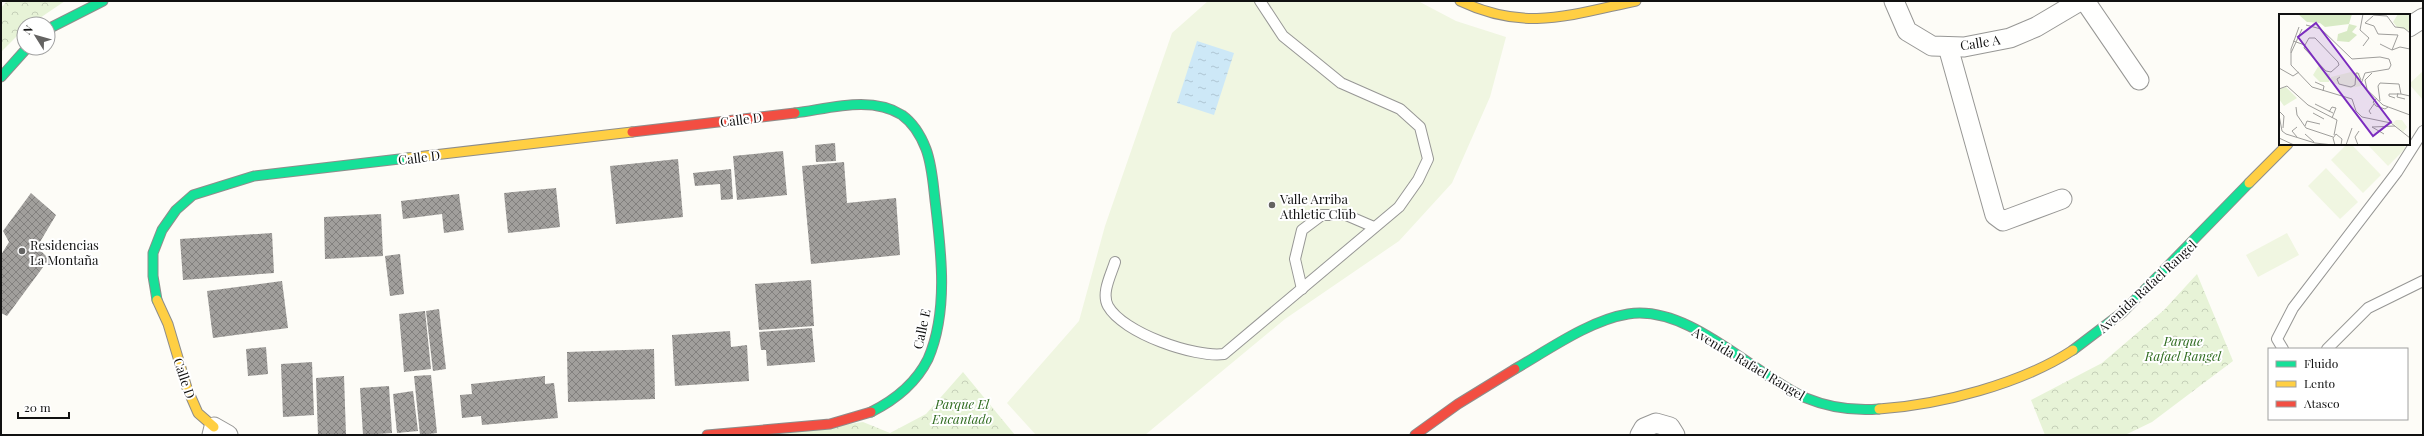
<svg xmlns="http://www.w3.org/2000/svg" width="2424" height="436" viewBox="0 0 2424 436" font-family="'Playfair Display',serif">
	<defs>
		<pattern id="park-crowns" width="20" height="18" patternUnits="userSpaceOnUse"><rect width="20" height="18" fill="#e7f3d7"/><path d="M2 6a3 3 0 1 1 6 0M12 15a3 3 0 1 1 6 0" fill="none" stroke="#c5cfb8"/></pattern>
		<pattern id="water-ripples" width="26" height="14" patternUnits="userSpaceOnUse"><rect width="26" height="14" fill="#cde8f7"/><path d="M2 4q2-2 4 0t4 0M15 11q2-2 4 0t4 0" fill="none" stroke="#afc6d3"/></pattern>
		<pattern id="building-cross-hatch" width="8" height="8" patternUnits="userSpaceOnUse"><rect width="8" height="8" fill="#a19f9c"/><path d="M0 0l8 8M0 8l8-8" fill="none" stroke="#82807e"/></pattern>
	</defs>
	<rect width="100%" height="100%" fill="#fdfcf7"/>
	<g fill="url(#park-crowns)">
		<path d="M7 1H65L31 24H24V29L1 52V8Z"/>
		<path d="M2197 274 2233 361 2152 422 2125 435H2045L2031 400 2102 363 2164 310Z"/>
		<path d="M963 372 1015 435H775L863 422 890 433 926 414Z"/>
	</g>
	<g fill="#f0f6e1">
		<path d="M1208 1H1418L1456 21 1506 37 1490 97 1452 183 1399 241 1285 319 1145 435H1036L1007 403 1079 321 1105 226 1172 33Z"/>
		<path d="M2423 71V100L2409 84Z"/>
		<path d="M2347 144H2351L2381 175 2363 193 2331 160Z"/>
		<path d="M2367 144H2402L2406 148 2388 166Z"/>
		<path d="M2326 168 2358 202 2340 219 2308 186Z"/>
		<path d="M2287 233 2299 255 2258 277 2246 255Z"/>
	</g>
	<path fill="url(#water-ripples)" d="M1197 41 1234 53 1214 115 1177 103Z"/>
	<g fill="url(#building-cross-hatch)">
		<path d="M835 143 836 161 816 162 815 145Z"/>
		<path d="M783 151 787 195 737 200 733 156Z"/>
		<path d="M678 159 683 217 616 224 610 166Z"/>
		<path d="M844 162 847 203 896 198 900 255 811 264 802 166Z"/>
		<path d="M731 169 733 199 721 200 720 184 695 186 693 173Z"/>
		<path d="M556 188 560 227 508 233 504 193Z"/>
		<path d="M31 193 56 215 37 247 49 259 7 316 1 313V255L9 242 3 231Z"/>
		<path d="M459 194 464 230 444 233 442 214 403 219 401 201Z"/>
		<path d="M381 214 383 256 325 259 324 217Z"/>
		<path d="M272 233 274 273 183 280 180 239Z"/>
		<path d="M400 254 404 294 390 296 385 256Z"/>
		<path d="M811 280 814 326 759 330 755 284Z"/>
		<path d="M282 281 288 328 213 338 207 291Z"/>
		<path d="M439 309 446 369 433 371 426 311Z"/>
		<path d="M425 311 431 369 404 372 399 314Z"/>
		<path d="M812 328 815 362 767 366 766 350H761L759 332Z"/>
		<path d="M730 331 731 347 747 345 749 381 675 386 672 335Z"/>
		<path d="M266 347 268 374 248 376 246 349Z"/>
		<path d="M654 349 655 399 568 402 567 352Z"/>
		<path d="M312 362 314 415 283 417 281 364Z"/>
		<path d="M431 375 437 433 420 435 414 376Z"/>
		<path d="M344 376 346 435H318L316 378Z"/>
		<path d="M545 376V384L554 383 558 418 482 425 481 416 462 418 460 395 472 394 471 384Z"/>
		<path d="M389 386 392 433 363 435 360 388Z"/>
		<path d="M413 391 418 431 397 433 393 394Z"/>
	</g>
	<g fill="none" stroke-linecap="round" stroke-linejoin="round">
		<defs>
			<g id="lane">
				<path d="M1115 262C1111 275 1101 293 1108 306 1123 333 1195 358 1224 354L1399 207 1418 180 1428 159 1420 127 1400 109 1341 83 1314 61 1283 36 1260 1"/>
				<path d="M1302 289 1295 259 1302 230 1322 215H1346L1374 227"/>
				<path d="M2283 349 2277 339 2293 308 2397 172 2423 131"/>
				<path d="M2327 349 2368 308 2423 281"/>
			</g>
			<g id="street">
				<path d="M1894 1 1907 31 1932 46 1964 47 2010 38 2036 27 2080 1"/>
				<path d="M2085 1 2139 80"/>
				<path d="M2409 27 2423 18"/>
				<path d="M1948 47 1995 215 2003 221 2062 199"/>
				<path d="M212 435 214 427 228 435"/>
				<path d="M1640 435 1644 428 1656 423 1670 427 1675 435"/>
			</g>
			<g id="fast">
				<path d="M48 29 103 1"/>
				<path d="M1 77 27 48"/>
				<path d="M795 113C828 109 871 95 902 115 913 123 921 136 926 149 932 165 933 183 935 200 941 250 949 311 928 359 916 383 895 400 871 412"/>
				<path d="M157 300 153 276V253L162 230 176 210 193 195 254 176 408 158"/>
				<path d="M2073 350 2123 312 2249 183"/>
				<path d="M1515 369C1548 350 1590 320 1628 314 1689 304 1754 375 1806 398 1830 408 1853 411 1879 409"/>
			</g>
			<g id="slow">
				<path d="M1460 1C1525 32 1570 15 1636 1"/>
				<path d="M408 158 632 132"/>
				<path d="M2249 183 2288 144"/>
				<path d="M157 300 168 324 187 388 198 413 214 427"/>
				<path d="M1879 409C1940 405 2021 384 2073 350"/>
			</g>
			<g id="jam">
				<path d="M632 132 795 113"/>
				<path d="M707 435 830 424 871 412"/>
				<path d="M1415 435 1458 404 1515 369"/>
			</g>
		</defs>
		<use href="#lane" stroke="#979795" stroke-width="12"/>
		<use href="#street" stroke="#979795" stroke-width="21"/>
		<use href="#fast" stroke="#8e8d8b" stroke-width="11"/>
		<use href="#slow" stroke="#8e8d8b" stroke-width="11"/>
		<use href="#jam" stroke="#8e8d8b" stroke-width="11"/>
		<use href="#lane" stroke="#fffffe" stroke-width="10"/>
		<use href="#street" stroke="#fffffe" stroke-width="19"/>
		<use href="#fast" stroke="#16e098" stroke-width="9"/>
		<use href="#slow" stroke="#ffcf43" stroke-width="9"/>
		<use href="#jam" stroke="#f24e42" stroke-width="9"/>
	</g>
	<g fill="#646362" stroke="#fff" stroke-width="1.5">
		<circle cx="1272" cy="205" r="4"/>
		<circle cx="22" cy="251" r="4"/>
	</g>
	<g text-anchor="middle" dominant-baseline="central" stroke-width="4" stroke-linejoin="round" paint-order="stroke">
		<g font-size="13" fill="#111" stroke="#fff">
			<text transform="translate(1980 42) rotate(-9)">Calle A</text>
			<text transform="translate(741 119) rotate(-7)">Calle D</text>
			<text transform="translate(419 157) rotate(-7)">Calle D</text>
			<text transform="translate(2147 286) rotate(-43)">Avenida Rafael Rangel</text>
			<text transform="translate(921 329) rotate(-78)">Calle E</text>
			<text transform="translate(1749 363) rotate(31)">Avenida Rafael Rangel</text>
			<text transform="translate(185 378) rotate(71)">Calle D</text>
		</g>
		<g font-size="13" fill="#111" stroke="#fff" text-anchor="start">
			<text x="1280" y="198">Valle Arriba<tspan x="1280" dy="15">Athletic Club</tspan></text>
			<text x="30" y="244">Residencias<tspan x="30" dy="15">La Montaña</tspan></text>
		</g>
		<g font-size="13" font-style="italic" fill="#2f6b1f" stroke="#fff">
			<text x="2183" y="340">Parque<tspan x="2183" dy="15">Rafael Rangel</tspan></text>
			<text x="962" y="403">Parque El<tspan x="962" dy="15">Encantado</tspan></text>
		</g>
	</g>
	<g transform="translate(2279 14)">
		<rect width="131" height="131" fill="#fdfcf7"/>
		<path d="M119 0H131V17L118 13 114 8Z" fill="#e7f3d7"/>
		<path d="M19 0H73L70 10 78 12 73 18 78 21 70 28 58 27 59 20 68 17 70 10 46 13 41 9 28 8Z" fill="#d8eac5"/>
		<path d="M40 51 47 59 51 60 50 68H41L34 61ZM7 73 18 84 5 92 0 85V75Z" fill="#e7f3d7"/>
		<path d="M72 58 81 59 82 72 70 74 51 68 52 63ZM117 106H123L128 113 124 118 114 109Z" fill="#f0f6e1"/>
		<path fill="none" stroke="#9f9e9b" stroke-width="1" d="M84 0 81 16 90 24 84 32M94 1 108 2 116 13 125 14 131 19M94 2 86 9 95 12 99 20 119 21 113 36 121 33 131 35M27 11 42 15 73 45 101 43 110 45 112 51 110 55 86 59 82 70 104 91 131 101M20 13 12 35V51L33 73 73 85 77 97 83 103 112 109 131 124M14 27 26 31 25 34 47 57 52 58 60 51 59 48 36 24H30L26 31M101 30 113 36M12 39 23 15M0 54 14 62 20 58M61 63 58 65 60 70 72 73 76 71 77 59H79L82 66M36 68 45 72 44 77M0 75 8 72 29 91 58 106 55 121M88 75 86 66 93 59M119 79 118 83 126 85M98 84 94 88 97 92 106 95 109 93M116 84 110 82V80H122M101 87 99 72 101 69 120 70 122 80 131 82M36 90 54 99M17 93 18 101 27 114 54 123M0 97 5 102 4 114M50 98 53 93 57 94 53 104M34 99 45 105M92 100 90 97 95 90M0 101 3 117 7 120 36 129 54 131M26 112 28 107 41 110M18 113 13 117 18 123M26 120 35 128M105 120 93 113 116 112M0 124 15 131M56 131 54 124 57 120 63 125 62 131M67 131 73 114M79 131 76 123 80 117"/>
		<path fill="#7b2cbf" fill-opacity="0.15" stroke="#7b2cbf" stroke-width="2" d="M37 9 112 108 94 122 19 23Z"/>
		<rect width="131" height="131" fill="none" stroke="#111" stroke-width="2"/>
	</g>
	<rect width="2424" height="436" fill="none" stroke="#111111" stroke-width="4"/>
	<rect x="2268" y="348" width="140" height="72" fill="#ffffff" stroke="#a0a0a0"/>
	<rect x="2276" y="361" width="20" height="6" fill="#16e098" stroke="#a0a0a0"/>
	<text x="2304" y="368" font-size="12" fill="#111111">Fluido</text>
	<rect x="2276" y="381" width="20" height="6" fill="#ffcf43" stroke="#a0a0a0"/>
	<text x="2304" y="388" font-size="12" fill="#111111">Lento</text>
	<rect x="2276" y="401" width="20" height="6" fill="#f24e42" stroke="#a0a0a0"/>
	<text x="2304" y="408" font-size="12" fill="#111111">Atasco</text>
	<g transform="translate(36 36) rotate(307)"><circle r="19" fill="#ffffff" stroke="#a0a0a0"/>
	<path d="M0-3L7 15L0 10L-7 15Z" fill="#646362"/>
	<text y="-6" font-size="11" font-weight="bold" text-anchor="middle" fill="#111111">N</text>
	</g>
	<path d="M18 412v6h51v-6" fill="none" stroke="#111111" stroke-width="2"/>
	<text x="24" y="412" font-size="12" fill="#111111" stroke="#ffffff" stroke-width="3" paint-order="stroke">20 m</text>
</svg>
